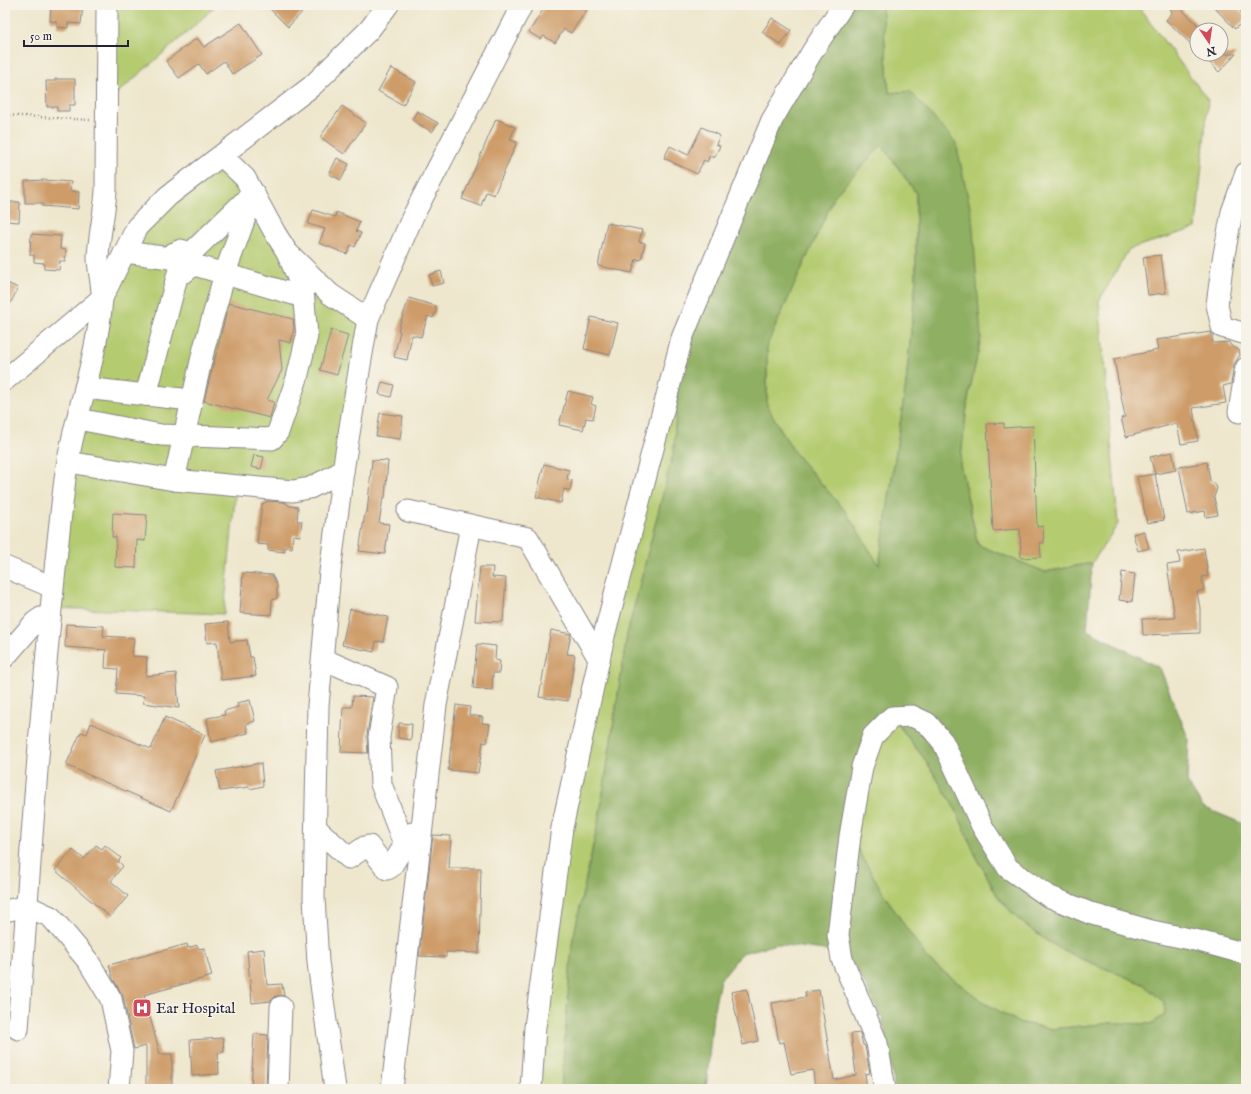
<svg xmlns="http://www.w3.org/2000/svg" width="1251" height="1094" font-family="'IM FELL English',serif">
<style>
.green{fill:#b4cb70;stroke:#6b7656}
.forest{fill:#8faf62;stroke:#58684e;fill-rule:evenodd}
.building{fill:#ce9c69}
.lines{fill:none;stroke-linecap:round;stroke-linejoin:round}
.minor-casing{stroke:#888484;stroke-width:23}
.path{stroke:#888484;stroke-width:2.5;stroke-dasharray:1 3;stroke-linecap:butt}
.minor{stroke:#fff;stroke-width:21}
.labels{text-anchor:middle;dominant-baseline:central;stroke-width:3;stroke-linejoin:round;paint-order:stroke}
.poi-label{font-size:15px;fill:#22223b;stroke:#f7f3e8;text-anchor:start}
</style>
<rect width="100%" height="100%" fill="#f7f3e8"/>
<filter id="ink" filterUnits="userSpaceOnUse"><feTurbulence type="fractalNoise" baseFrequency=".025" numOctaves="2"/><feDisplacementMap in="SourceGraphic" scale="8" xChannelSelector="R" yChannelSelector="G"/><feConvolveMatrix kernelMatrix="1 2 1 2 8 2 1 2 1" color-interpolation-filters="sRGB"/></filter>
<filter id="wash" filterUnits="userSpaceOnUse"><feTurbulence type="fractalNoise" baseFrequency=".012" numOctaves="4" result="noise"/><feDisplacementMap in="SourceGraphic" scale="16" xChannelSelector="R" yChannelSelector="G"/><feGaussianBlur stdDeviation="0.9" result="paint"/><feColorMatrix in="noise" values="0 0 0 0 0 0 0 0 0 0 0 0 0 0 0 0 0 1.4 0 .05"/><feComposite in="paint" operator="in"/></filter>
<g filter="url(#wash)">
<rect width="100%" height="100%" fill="#eee7cd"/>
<g class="green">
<path d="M107,5H216L191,29L107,102Z"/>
<path d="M882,5H1137L1208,100L1196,228L1129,249L1099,301L1118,524L1092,563L1045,572L978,545L960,464L968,399L981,337L889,93Z"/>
<path d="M882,145L916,193V278L906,384L879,566L846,512L794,452L767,406V345L835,195Z"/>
<path d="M217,152L275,233L368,319L343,471L310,488L236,487L224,614L51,608L92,354L135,225Z"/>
<path d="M679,350L674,450L627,635L600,813L572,944L561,1089H531L557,857Z"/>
<path d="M892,717L926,761L956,810L975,854L998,897L1019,920L1047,941L1143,984L1164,1002L1165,1015L1151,1024L1110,1023L1052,1029L1018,1022L983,1002L928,960L883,893L850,836L862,767Z"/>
</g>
<path class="forest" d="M843,5H882L889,93L910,91L956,143L972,216L981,337L968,399L960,464L978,545L1045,572L1092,563L1087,630L1160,668L1189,740L1187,782L1203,807L1246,825V1089H895L883,1020L856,967L824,950L777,944L742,953L720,980L713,1014L706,1089H561L572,944L600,813L627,635L674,450L679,350L772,120ZM882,145L916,193V278L906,384L879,565L846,512L794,452L767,406V345L835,195ZM893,718L926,761L956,810L975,854L998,897L1019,920L1047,941L1077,957L1143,984L1164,1002L1165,1015L1151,1024L1110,1023L1052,1029L1018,1022L983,1002L928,960L883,893L850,836L873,736Z"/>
<g id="blocks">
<g class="building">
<path d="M51,5H83L81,24L68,23V28L57,27V22L50,21Z"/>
<path d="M266,5H309L288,27Z"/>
<path d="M546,5H590L571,33L564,29L555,43L544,36L540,39L529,32Z"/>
<path d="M1169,5H1177L1197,24V50L1166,20L1172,13Z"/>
<path d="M1212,5H1235L1246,18L1235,29Z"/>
<path d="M772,18L791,30L781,45L762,32Z"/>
<path d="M241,23L262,55L232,74L224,61L206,74L199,64L179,78L166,61L197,38L204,47Z"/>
<path d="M1201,54H1236L1219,72Z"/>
<path d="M391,68L416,82L403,105L378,91Z"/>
<path d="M55,79H75V105H69V111H57V107H47L46,81H55Z"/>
<path d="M342,106L366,123L344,154L320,137Z"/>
<path d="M417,111L438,123L432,132L412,120Z"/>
<path d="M496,119L515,127L510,140L517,142L494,195L486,192L481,206L462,199Z"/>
<path d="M702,127L720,136L716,144L720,146L714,158L710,155L707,162L704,160L697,174L664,158L670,146L688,155Z"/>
<path d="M337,158L349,164L341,180L329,174Z"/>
<path d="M44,180L71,182L70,191L79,192L78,209L42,206V203H25V181Z"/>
<path d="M5,202H20L19,222L5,221Z"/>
<path d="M313,210L335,217L336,212L360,222L356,231L361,233L355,247L351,245L347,254L319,243L325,229L308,224Z"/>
<path d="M607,223L642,230L639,242L645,243L641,260L636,259L632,273L598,266Z"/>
<path d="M31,234L61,236L60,249L66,250L65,261H60L59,270L44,269V263L34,262V255H30Z"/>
<path d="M1161,255L1166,293L1148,295L1143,257Z"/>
<path d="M441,271L444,283L432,286L429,275Z"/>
<path d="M5,282L18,288L5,314Z"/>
<path d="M409,298L436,306V311L433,318L428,316L421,337L412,335L407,360L394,357L400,331L398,330Z"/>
<path d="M229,303L293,319L294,328L291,343L279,340L282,370L267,400L274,402L270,418L204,401Z"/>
<path d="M591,317L618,323L610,355L584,349Z"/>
<path d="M331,330L348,335L337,375L320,370Z"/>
<path d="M1211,332L1213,343L1229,342L1231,346L1239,350L1240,355L1234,364L1231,384L1223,386L1226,403L1193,408L1198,441L1181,444L1177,423L1126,437L1121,418L1125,417L1114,359L1158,350L1156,340Z"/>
<path d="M382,382L394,385L391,397L379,394Z"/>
<path d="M568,391L593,397L591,404L596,406L593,419L586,418L583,430L559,425Z"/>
<path d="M380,413L403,416L400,439L376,436Z"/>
<path d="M1004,423V428L1033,426L1037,527L1043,526L1044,543H1040L1041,557L1021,558L1020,529L993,531L987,424Z"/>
<path d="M1172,452L1176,470L1155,474L1150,457Z"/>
<path d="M254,455L264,457L261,469L251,467Z"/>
<path d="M372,460L388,461L385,498H383L379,523L389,524L385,554L359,551L365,513H367Z"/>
<path d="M1207,462L1210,481L1215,484L1217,488L1214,497L1218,515L1206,517L1205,511L1188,514L1179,467Z"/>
<path d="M544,464L569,470L567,479L572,480L570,491L564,489L561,503L536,497Z"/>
<path d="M1155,474L1164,520L1147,523L1137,477Z"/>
<path d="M268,501L284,502L290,506L298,507L297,521H302L300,536L293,535L292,548L285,547V552L268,550V545L257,544L262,504Z"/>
<path d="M113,513L147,515L145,541L137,540L136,568L115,567L116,537H112Z"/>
<path d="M1144,531L1149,548L1138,551L1133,534Z"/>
<path d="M1204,548L1208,576L1202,577L1204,590L1197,592L1200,608V633L1143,635L1142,619L1175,618L1167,565L1180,563L1178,552Z"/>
<path d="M480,567H493L492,577L506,578L503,622L475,621Z"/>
<path d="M1122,572L1135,574L1132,602L1119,600Z"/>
<path d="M243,573L272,575L277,585V598L272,600L271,615L240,613Z"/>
<path d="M350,609L388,617L383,642L376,641L374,652L342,645Z"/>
<path d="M228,622L230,642L247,640L250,657H253L256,676L221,680L217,642L207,643L205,624Z"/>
<path d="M66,624L104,626L103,636L134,638L132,656L147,657L146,676L176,673L179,708L143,703L144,696L116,694L118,669L105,668L106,650L65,647Z"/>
<path d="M551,630L571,634L567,654L575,655L568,701L539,697Z"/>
<path d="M477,644L496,646L495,660L500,661L499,673H493L492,690L473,688Z"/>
<path d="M353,696L373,697L367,735L368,753L341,752L343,707H352Z"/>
<path d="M250,700L255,721L246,724L248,733L211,742L207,718L225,715L224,711L238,707L237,703Z"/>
<path d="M456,705L470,707L469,715L483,717L482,723L490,724L487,743L483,742L478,773L448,770Z"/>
<path d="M165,717L205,735L171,811L66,765L81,732L87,734L91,723L151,749Z"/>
<path d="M399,723L412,724L411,740L398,738Z"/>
<path d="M261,763L263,786L250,789L249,787L220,791L216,771Z"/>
<path d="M433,835L451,836L449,868H481L479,953L446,952V957L419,956Z"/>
<path d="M96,845L102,849L105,845L121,858L118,861L123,866L111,881L128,896L110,917L55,870L73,850L84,859Z"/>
<path d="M187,944L188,948L197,945L199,949L204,948L212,976L144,995L160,1054H172V1089H146V1046L134,1049L123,996L113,979L109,965Z"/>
<path d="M264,949L267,985L282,984L284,996H276L271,1001L252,1003L247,951Z"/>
<path d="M747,989L758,1041L743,1045L731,992Z"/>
<path d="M819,990L834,1080L856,1075L851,1034L860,1033L863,1045L865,1046L870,1073L865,1074L867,1089H815L813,1070L791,1074L784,1042L779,1043L772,1003L806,997L805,992Z"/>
<path d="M254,1034L268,1035L266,1089H251Z"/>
<path d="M223,1038L224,1052L218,1053L219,1074L192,1076L190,1040Z"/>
</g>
</g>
</g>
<g filter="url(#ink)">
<use href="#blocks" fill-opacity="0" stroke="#888484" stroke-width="1"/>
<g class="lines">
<g class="minor-casing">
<g id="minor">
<path d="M222,156L245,178L275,233L287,252L330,294L368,319"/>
<path d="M1246,173L1232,212L1223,260L1217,305L1222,327L1246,334"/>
<path d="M125,252L170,258L172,254L181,250L188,252L191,260V267L185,272L178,273L146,395L191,400"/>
<path d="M189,255L250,196"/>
<path d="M191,264L303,297"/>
<path d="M5,380L102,298L137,227L168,196L312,86L369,30L388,5"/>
<path d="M85,388L146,395"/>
<path d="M1239,412L1246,368"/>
<path d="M78,419L161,435L272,439L278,432L297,378L307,336L303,290L287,252"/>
<path d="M69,462L174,480L204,348L226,270L254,193"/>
<path d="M174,480L293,491L310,488L343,471"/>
<path d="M408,511L528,538L599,659"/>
<path d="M5,567L52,587"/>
<path d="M5,657L35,622L41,618L50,617"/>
<path d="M323,659L387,687L379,737L381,784L404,844"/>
<path d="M316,828L349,858L365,847L369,846L387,869L391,867L412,833"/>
<path d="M5,911L27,906L51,917L88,961L111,999L122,1051L119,1089"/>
<path d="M18,1029C31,848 43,667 64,487C71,424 97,363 102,299C103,285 98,271 98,257C99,234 105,212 106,190L107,5"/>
<path d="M278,1089L281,1007"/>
<path d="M335,1089L318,962L314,898L318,706L330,572L343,471L360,365L368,319L413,216L522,5"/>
<path d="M392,1089L436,705L471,526"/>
<path d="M531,1089L535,1027L562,828L605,632L682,338L772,120L812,52L843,5"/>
<path d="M885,1089L877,1043L842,959L838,935L850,836L862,767L873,736L892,717L912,716L927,723L943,742L982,826L1008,868L1048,896L1092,914L1152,931L1199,941L1246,954"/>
</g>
</g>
<path class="path" d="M5,115L90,120"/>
<use href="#minor" class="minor"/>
</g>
</g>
<defs>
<g id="hospital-square" transform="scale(1)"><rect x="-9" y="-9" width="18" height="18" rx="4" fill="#d1495b" stroke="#f7f3e8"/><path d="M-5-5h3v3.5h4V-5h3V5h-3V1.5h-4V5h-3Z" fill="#fff"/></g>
</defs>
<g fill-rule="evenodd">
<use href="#hospital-square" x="142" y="1008"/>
</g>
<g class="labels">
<g class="poi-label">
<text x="156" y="1008">Ear Hospital</text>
</g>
</g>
<rect width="1251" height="1094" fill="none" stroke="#f7f3e8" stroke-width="20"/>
<g transform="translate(1209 42) rotate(167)"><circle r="19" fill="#f7f3e8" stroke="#a29fa3"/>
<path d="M0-3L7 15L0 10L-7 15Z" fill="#d1495b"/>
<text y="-6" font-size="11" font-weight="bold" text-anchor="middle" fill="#22223b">N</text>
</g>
<path d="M24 40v6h104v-6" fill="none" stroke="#22223b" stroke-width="2"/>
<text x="30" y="40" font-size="12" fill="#22223b" stroke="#f7f3e8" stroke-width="3" paint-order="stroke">50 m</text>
</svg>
